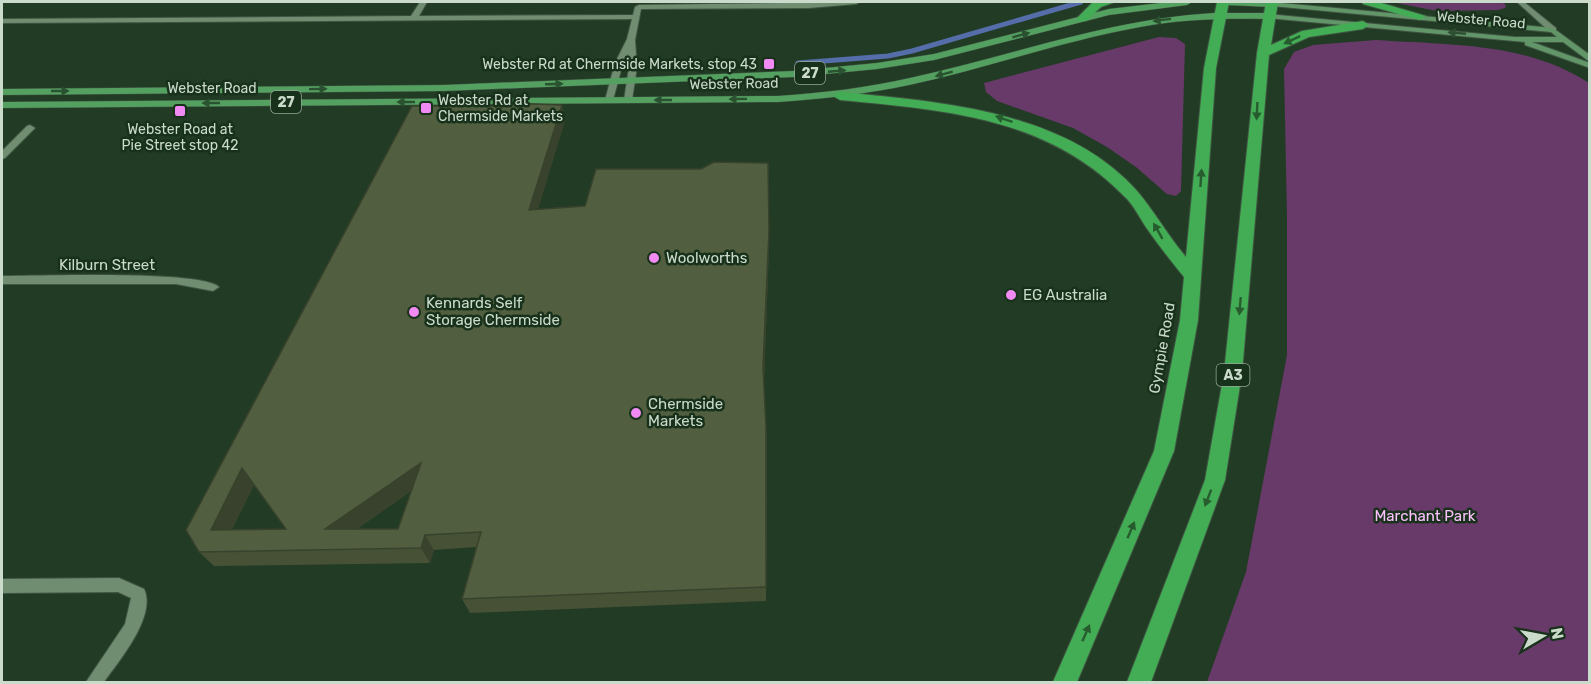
<svg xmlns="http://www.w3.org/2000/svg" width="1591" height="684" font-family="Rubik,sans-serif">
<style>
.green{fill:#683a69}
.lines{fill:none;stroke-linecap:round;stroke-linejoin:round}
.stream{stroke:#556da8;stroke-width:5}
.street-casing{stroke:#3f5642;stroke-width:2}
.secondary-casing{stroke:#3f5642;stroke-width:2}
.primary-casing{stroke:#3f5642;stroke-width:1}
.highway-casing{stroke:#3f5642;stroke-width:2}
.street{fill:#708c71;fill-rule:evenodd}
.secondary{fill:#629668;fill-rule:evenodd}
.primary{fill:#54a060;fill-rule:evenodd}
.highway{fill:#42ad54;fill-rule:evenodd}
.wall{fill:#465136;fill-rule:evenodd}
.shaded-wall{fill:#39422c}
.building{fill:#515e3f;stroke:#39422c;stroke-width:1.5;fill-rule:evenodd}
.oneway{fill:#2a5230}
.oneway2{fill:#2e4f32}
.oneway3{fill:#275c2f}
.poi-dot{fill:#f28af3;stroke:#18311b;stroke-width:2}
.labels{text-anchor:middle;dominant-baseline:central;stroke-width:5;stroke-linejoin:round;paint-order:stroke}
.far-street-label{font-size:14px;fill:#cadacb;stroke:#18311b}
.far-poi-label{font-size:14px;fill:#cadacb;stroke:#18311b;text-anchor:end}
.shield{fill:#18311b;stroke:#95a796;stroke-width:1.5}
.shield-label{font-size:14px;font-weight:bold;fill:#cadacb}
.poi-label{font-size:15px;fill:#cadacb;stroke:#18311b;text-anchor:start}
.street-label{font-size:15px;fill:#cadacb;stroke:#18311b}
.park-label{font-size:15px;fill:#fdc1fd;stroke:#18311b}
</style>
<rect width="100%" height="100%" fill="#223b24"/>
<g class="green">
<path d="M1392,2H1502L1506,5L1505,8L1498,10L1437,11Z"/>
<path d="M1159,37L1176,38L1185,44L1181,191L1176,196L1167,194L1136,167L1107,147L1073,128L997,101L986,92L984,83Z"/>
<path d="M1376,40C1448,45 1527,42 1589,83V682H1207L1246,572L1287,355V217L1284,69L1294,52L1313,45Z"/>
</g>
<g class="lines">
<path class="stream" d="M798,63L888,56L912,51L1081,2"/>
<g class="street-casing">
<g id="street">
<path d="M420,2H427L419,16L633,15L635,7L639,5L860,2L856,4L809,8L641,9L635,40L637,67L632,100L628,103L624,100L629,67L628,54L623,63L613,100L609,103L605,100L615,63L627,39L632,19L2,23V19L411,16Z"/>
<path d="M1517,2H1524L1556,28V32H1550Z"/>
<path d="M30,125L35,128L5,158L2,159V151L27,126Z"/>
<path d="M2,276C35,276 202,270 219,287L213,291L176,284H2Z"/>
<path d="M119,578L144,589C157,616 119,661 104,682H86L125,624L131,598L118,592L2,593V579Z"/>
</g>
</g>
<g class="secondary-casing">
<path id="secondary" d="M1269,2L1553,28L1590,55V62L1563,42H1532L1590,63V68L1525,45V42L1268,18L1264,16L1268,14L1515,37H1557L1551,32L1272,6L1268,4Z"/>
</g>
<g class="primary-casing">
<g id="primary">
<path d="M1169,2H1192L1187,5L1109,15L934,60L877,69L794,77L444,91L2,95V89L444,85L794,71L877,63L934,54L1109,9Z"/>
<path d="M1221,2H1273L1277,4L1272,7L1226,5Z"/>
<path d="M1214,13H1268L1273,16L1268,19C1225,18 1182,19 1140,27C1062,41 987,68 909,85C866,94 822,99 778,102L2,108V102L778,96C823,93 866,88 910,78C1011,56 1109,19 1214,13Z"/>
</g>
</g>
<g class="highway-casing">
<g id="highway">
<path d="M1093,2H1115L1101,7L1086,21H1078V17Z"/>
<path d="M1217,2H1229L1216,68L1198,320L1174,451L1077,682H1053L1154,451L1180,320L1184,277C1172,262 1159,246 1148,230C1140,219 1134,205 1124,196C1047,117 944,110 840,100L833,96L840,92C940,102 1065,110 1137,191C1155,212 1168,236 1186,257L1204,68Z"/>
<path d="M1266,2H1278L1271,45L1302,31L1363,21L1369,25L1363,29L1309,37L1269,55L1242,373L1225,480L1151,682H1127L1205,480L1224,373L1257,53Z"/>
<path d="M1362,2H1378L1426,16L1420,20L1363,4Z"/>
</g>
</g>
<use href="#street" class="street"/>
<use href="#secondary" class="secondary"/>
<use href="#primary" class="primary"/>
<use href="#highway" class="highway"/>
</g>
<path class="wall" d="M412,106L565,120L538,209L769,247L764,381L767,443L766,601L470,613L462,599L476,547L434,550L430,563L214,566L199,552ZM254,485L286,529H232ZM411,491L398,529H357Z"/>
<g class="shaded-wall">
<path d="M562,105L565,120L533,226L529,210Z"/>
<path d="M768,163L769,247L764,383L763,367Z"/>
<path d="M766,427L767,443L766,601Z"/>
<path d="M421,463L429,478L336,544L325,529Z"/>
<path d="M242,468L255,483L224,544L211,530Z"/>
<path d="M425,535L434,550L430,563L421,548Z"/>
</g>
<path class="building" d="M506,103L562,105L529,210L585,206L596,169H701L714,162L768,163L769,231L763,367L766,427V587L462,599L481,532L425,535L421,548L199,552L186,530L412,106H504ZM421,463L398,529H325ZM242,468L286,529L211,530Z"/>
<defs><path id="oneway-solid" d="M-6-.8H1V-3.2L6.5 0L1 3.2V.8H-6Z" transform="scale(1.5)"/></defs>
<g class="oneway">
<use href="#oneway-solid" transform="translate(1162 20) rotate(173)"/>
<use href="#oneway-solid" transform="translate(1021 35) rotate(-15)"/>
<use href="#oneway-solid" transform="translate(837 71) rotate(-5)"/>
<use href="#oneway-solid" transform="translate(944 74) rotate(165)"/>
<use href="#oneway-solid" transform="translate(554 84) rotate(-2)"/>
<use href="#oneway-solid" transform="translate(318 89) rotate(-1)"/>
<use href="#oneway-solid" transform="translate(60 91)"/>
<use href="#oneway-solid" transform="translate(738 99) rotate(179)"/>
<use href="#oneway-solid" transform="translate(663 100) rotate(180)"/>
<use href="#oneway-solid" transform="translate(406 102) rotate(180)"/>
<use href="#oneway-solid" transform="translate(211 103) rotate(180)"/>
</g>
<use class="oneway2" href="#oneway-solid" transform="translate(1457 33) rotate(-175)"/>
<g class="oneway3">
<use href="#oneway-solid" transform="translate(1292 40) rotate(155)"/>
<use href="#oneway-solid" transform="translate(1257 111) rotate(93)"/>
<use href="#oneway-solid" transform="translate(1004 119) rotate(-161)"/>
<use href="#oneway-solid" transform="translate(1201 178) rotate(-86)"/>
<use href="#oneway-solid" transform="translate(1158 231) rotate(-120)"/>
<use href="#oneway-solid" transform="translate(1240 306) rotate(95)"/>
<use href="#oneway-solid" transform="translate(1208 498) rotate(111)"/>
<use href="#oneway-solid" transform="translate(1131 530) rotate(-67)"/>
<use href="#oneway-solid" transform="translate(1086 633) rotate(-66)"/>
</g>
<g class="poi-dot">
<rect x="763" y="58" width="12" height="12" rx="3"/>
<rect x="420" y="102" width="12" height="12" rx="3"/>
<rect x="174" y="105" width="12" height="12" rx="3"/>
<circle cx="654" cy="258" r="6"/>
<circle cx="1011" cy="295" r="6"/>
<circle cx="414" cy="312" r="6"/>
<circle cx="636" cy="413" r="6"/>
</g>
<g class="labels">
<g class="far-street-label">
<text transform="translate(1481 20) rotate(5)">Webster Road</text>
<text transform="translate(734 84) rotate(-1)">Webster Road</text>
<text x="212" y="88">Webster Road</text>
</g>
<g class="far-poi-label">
<text x="757" y="64">Webster Rd at Chermside Markets, stop 43</text>
<text x="438" y="100" text-anchor="start">Webster Rd at<tspan x="438" dy="16">Chermside Markets</tspan></text>
<text x="180" y="129" text-anchor="middle">Webster Road at<tspan x="180" dy="16">Pie Street stop 42</tspan></text>
</g>
<g class="shield">
<rect x="795" y="62" width="30" height="22" rx="4.5"/>
<rect x="271" y="91" width="30" height="22" rx="4.5"/>
<rect x="1216.5" y="364" width="33" height="22" rx="4.5"/>
</g>
<g class="shield-label">
<text x="810" y="73">27</text>
<text x="286" y="102">27</text>
<text x="1233" y="375">A3</text>
</g>
<g class="poi-label">
<text x="666" y="258">Woolworths</text>
<text x="1023" y="295">EG Australia</text>
<text x="426" y="303">Kennards Self<tspan x="426" dy="17">Storage Chermside</tspan></text>
<text x="648" y="404">Chermside<tspan x="648" dy="17">Markets</tspan></text>
</g>
<g class="street-label">
<text x="107" y="265">Kilburn Street</text>
<text transform="translate(1162 348) rotate(-80)">Gympie Road</text>
</g>
<g class="park-label">
<text x="1425" y="516">Marchant Park</text>
</g>
</g>
<rect width="1591" height="684" fill="none" stroke="#cadacb" stroke-width="6"/>
<g transform="translate(1543 636) rotate(80)" stroke="#18311b" stroke-width="4.5" paint-order="stroke">
<path d="M0-4.5L10 22L0 15L-10 22Z" fill="#cadacb"/>
<text y="-9" font-size="16" font-weight="bold" text-anchor="middle" fill="#cadacb">N</text>
</g>
</svg>
